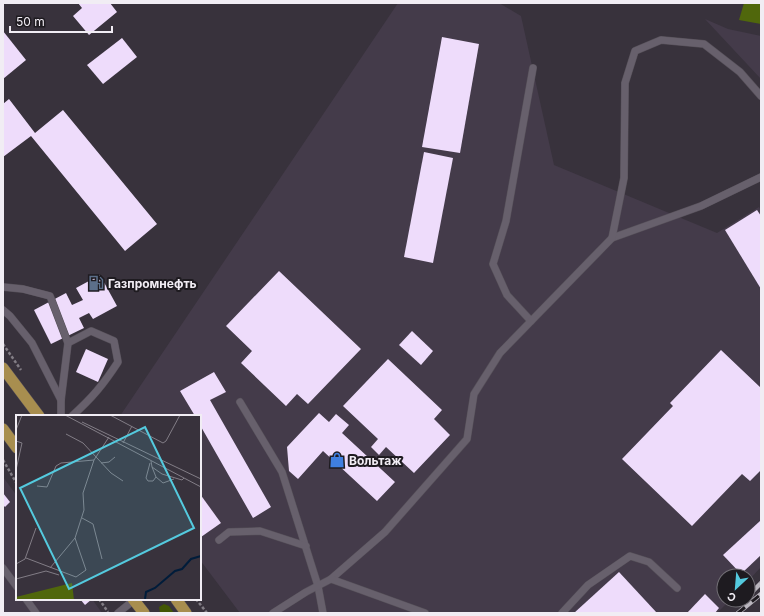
<svg xmlns="http://www.w3.org/2000/svg" width="764" height="616" font-family="Inter,sans-serif">
<style>
.built{fill:#443b4a}
.green{fill:#425604}
.forest{fill:#50670c}
.building{fill:#eedcfb}
.lines{fill:none;stroke-linecap:round;stroke-linejoin:round}
.service-casing{stroke:#565059;stroke-width:8}
.primary-casing{stroke:#565059;stroke-width:12}
.path{stroke:#827d85;stroke-width:2.5;stroke-dasharray:3 2;stroke-linecap:butt}
.service{stroke:#67606c;stroke-width:7}
.primary{stroke:#a88e4f;stroke-width:11}
.rail-casing{stroke:#bab6be;stroke-width:4.5}
.rail{stroke:#1e1b20;stroke-width:3;stroke-dasharray:9;stroke-linecap:butt}
.labels{text-anchor:middle;dominant-baseline:central;stroke-width:4;stroke-linejoin:round;paint-order:stroke}
.poi-label{font-size:12px;font-weight:bold;fill:#f1edf4;stroke:#1e1b20;text-anchor:start}
.inset-river{fill:none;stroke:#001c3a;stroke-width:2}
.inset-road{fill:none;stroke:#827d86;stroke-width:1}
.view{fill:#54cade;fill-opacity:0.15;stroke:#54cade;stroke-width:2}
.inset-edge{fill:none;stroke:#f1edf4;stroke-width:2}
</style>
<rect width="100%" height="100%" fill="#38323c"/>
<g class="built">
<path d="M398,3H499L521,16L554,165L717,233L759,207L761,211V567L748,581V576H724V600H730L717,613H240L200,560V416H120Z"/>
<path d="M705,19L728,29L761,36V79Z"/>
<path d="M3,477L17,496V599H92L102,613H3Z"/>
</g>
<path class="green" d="M164,604L169,606L174,613H160L159,607Z"/>
<path class="forest" d="M744,3H761V24L739,20Z"/>
<g class="building">
<path d="M78,3H110L117,12L89,35L73,16L82,8Z"/>
<path d="M3,31L26,60L3,79Z"/>
<path d="M442,37L479,44L460,153L422,147Z"/>
<path d="M122,38L137,57L103,84L87,65Z"/>
<path d="M9,99L35,133L63,110L157,224L125,251L31,136L3,157V104Z"/>
<path d="M424,152L453,158L433,263L404,257Z"/>
<path d="M757,210L761,216V289L725,230Z"/>
<path d="M279,271L361,349L308,404L297,394L286,406L241,363L252,351L226,326Z"/>
<path d="M100,275L117,306L93,319L89,313L79,318L84,328L51,344L34,310L66,293L72,305L83,300L76,288Z"/>
<path d="M412,331L433,351L421,365L399,345Z"/>
<path d="M86,349L108,359L98,382L76,372Z"/>
<path d="M721,350L761,388V470L750,481L742,474L692,526L622,459L673,406L670,403Z"/>
<path d="M388,359L442,410L434,419L450,435L414,473L386,447L379,455L371,447L378,439L343,406Z"/>
<path d="M214,372L226,392L210,400L271,507L253,518L200,425V416H195L180,391Z"/>
<path d="M319,413L329,422L336,414L349,425L342,433L395,482L377,501L323,451L298,479L289,471L287,447Z"/>
<path d="M3,493L10,502L5,507L3,505Z"/>
<path d="M200,494L221,523L201,537H200Z"/>
<path d="M760,521L761,523V555L741,574L723,555Z"/>
<path d="M619,572L657,613H574Z"/>
<path d="M705,594L719,608L715,613H687Z"/>
<path d="M80,599H92L85,605Z"/>
</g>
<g class="lines">
<g class="service-casing">
<g id="service">
<path d="M612,238L701,206L761,177"/>
<path d="M3,287L23,289L50,296L68,343L61,400"/>
<path d="M3,310L10,316L32,343L61,400V416"/>
<path d="M531,321L507,295L493,264L506,221L533,68"/>
<path d="M68,343L91,331L114,341L118,362C103,385 92,398 72,416"/>
<path d="M240,402L282,472L318,586L323,613"/>
<path d="M219,540L229,532L260,531L306,546"/>
<path d="M3,568L17,587"/>
<path d="M331,579L385,532L467,439L474,394L500,353L612,238L624,178L625,83L635,51L661,40L704,44L740,72L761,96"/>
<path d="M26,599L36,613"/>
<path d="M118,613L134,600"/>
<path d="M273,613L306,592L331,579L425,613"/>
<path d="M562,613L588,585L630,556L649,562L677,588"/>
</g>
</g>
<g class="primary-casing">
<g id="primary">
<path d="M3,368L39,416"/>
<path d="M3,429L17,448"/>
<path d="M133,599L144,613"/>
<path d="M176,599L186,613"/>
</g>
</g>
<g class="path">
<path d="M3,344L21,370"/>
<path d="M3,460L17,484"/>
<path d="M99,599L108,612"/>
<path d="M196,599L207,613"/>
</g>
<use href="#service" class="service"/>
<use href="#primary" class="primary"/>
<g class="rail-casing">
<g id="rail">
<path d="M748,596L761,583"/>
<path d="M738,613L761,594"/>
</g>
</g>
<use href="#rail" class="rail"/>
</g>
<defs>
<g id="fuel-bare" transform="scale(1.2)"><path d="M-5.5-6h7V0h2V4h1.3V-2.5L3-4.5l.8-.8L6-3V5H2.5V1h-1V6h-7ZM-4.2-4.7v3.2H.2V-4.7Z" fill="#5c6f8a" stroke="#1e1b20" stroke-width="2.5" paint-order="stroke"/></g>
<g id="shop-bare" transform="scale(1.2)"><path d="M-5-2.5h2.3a2.7 3.5 0 0 1 5.4 0H5L5.5 6h-11ZM-1.5-2.5h3a1.5 2.3 0 0 0-3 0Z" fill="#3f7fe0" stroke="#1e1b20" stroke-width="2.5" paint-order="stroke"/></g>
</defs>
<g fill-rule="evenodd">
<use href="#fuel-bare" x="96" y="283"/>
<use href="#shop-bare" x="337" y="460"/>
</g>
<g class="labels">
<g class="poi-label">
<text x="108" y="283">Газпромнефть</text>
<text x="349" y="460">Вольтаж</text>
</g>
</g>
<g transform="translate(16 415)">
<rect width="185" height="185" fill="#38323c"/>
<path d="M56,168L58,185H0V182Z" fill="#50670c"/>
<path class="inset-river" d="M129,184L130,177L139,173L159,156L166,154L175,144L185,141"/>
<path class="inset-road" d="M49,0L185,72M94,0L147,28L150,26L164,0M66,7L185,64M0,15L6,0M50,19L67,28L95,58L107,66M0,26L6,28L0,55M107,28L116,11M135,46L136,52L146,59L166,65L168,63M85,48L93,47L99,42M134,48L130,63L132,66H137L140,62M136,52L140,62L147,68L158,64M21,71L31,72L40,51L45,48L78,45L93,22M66,103L77,109L86,144M10,143L60,162L70,155L59,123L68,95L67,78L78,45M0,149L9,144L20,113M34,153L59,123M0,164L30,156L43,160"/>
<path class="view" d="M129,12L178,113L53,174L4,73Z"/>
<rect width="185" height="185" class="inset-edge"/>
</g>
<rect width="764" height="616" fill="none" stroke="#f1edf4" stroke-width="8"/>
<g transform="translate(736 588) rotate(206)"><circle r="19" fill="#1e1b20" stroke="#726f75"/>
<path d="M0-3L7 15L0 10L-7 15Z" fill="#54cade"/>
<text y="-6" font-size="11" font-weight="bold" text-anchor="middle" fill="#f1edf4">С</text>
</g>
<path d="M10 26v6h102v-6" fill="none" stroke="#f1edf4" stroke-width="2"/>
<text x="16" y="26" font-size="12" fill="#f1edf4" stroke="#1e1b20" stroke-width="3" paint-order="stroke">50 m</text>
</svg>
